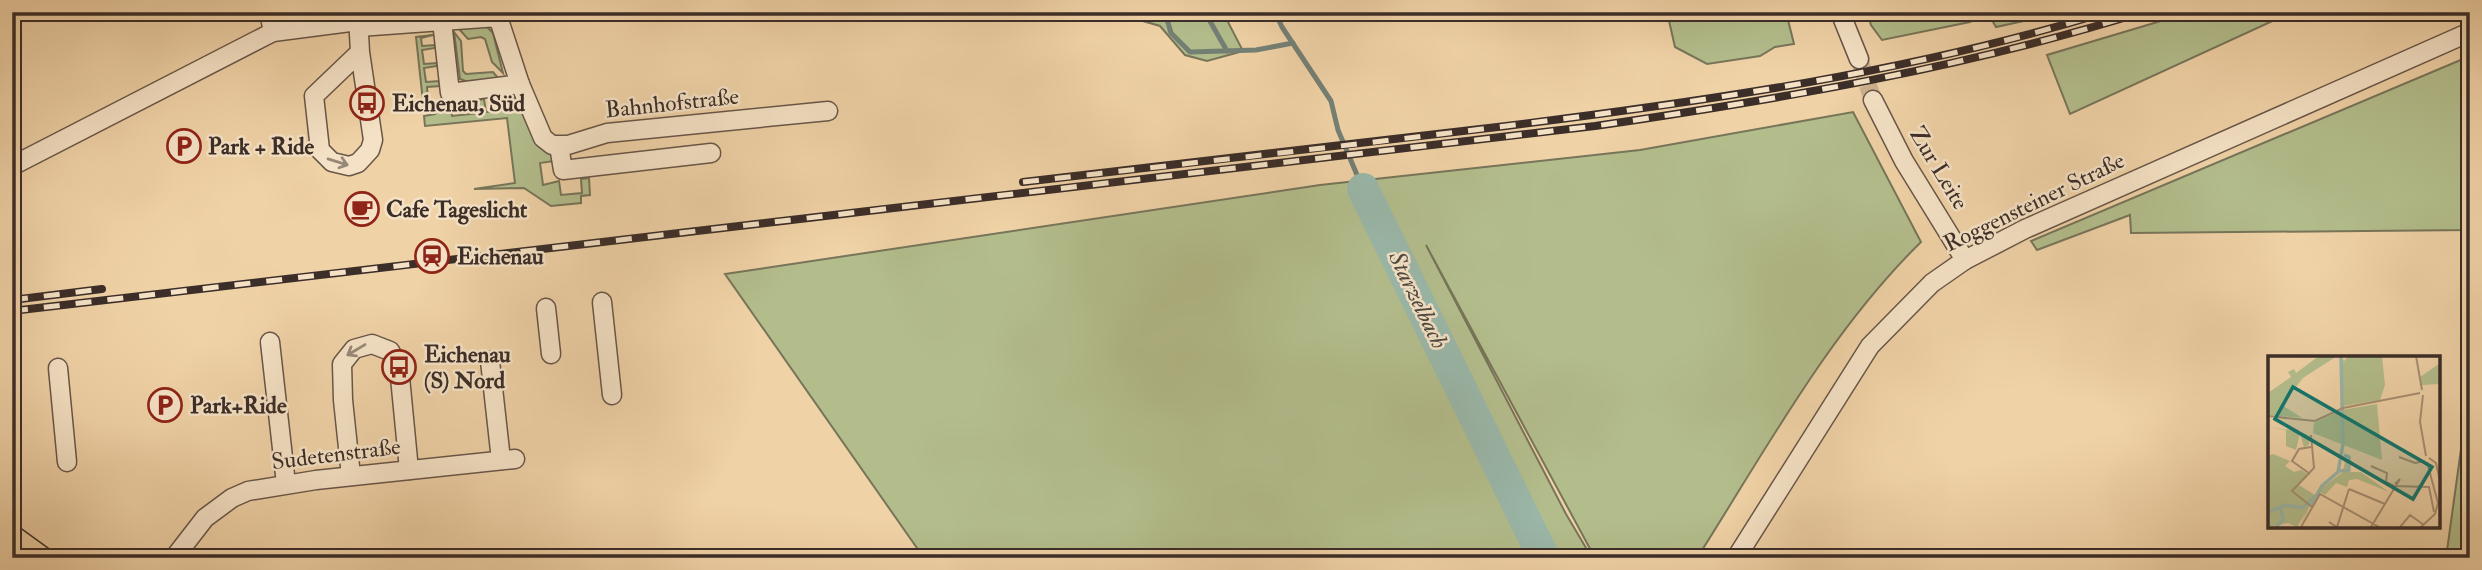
<svg xmlns="http://www.w3.org/2000/svg" width="2482" height="570" font-family="'IM FELL Double Pica',serif">
<style>
.green{fill:#b3bd8c;stroke:#77755a;stroke-width:2}
.lines{fill:none;stroke-linecap:round;stroke-linejoin:round}
.stream{stroke:#748075;stroke-width:5}
.river{stroke:#9ab7a9;stroke-width:32}
.minor-tunnel{stroke:#ccb18e;stroke-width:18;stroke-dasharray:18 9;stroke-linecap:butt}
.minor-casing{stroke:#685648;stroke-width:21}
.major-casing{stroke:#3b2d28;stroke-width:26}
.minor{stroke:#f5e2c6;stroke-width:18}
.major{stroke:#f0d2a7;stroke-width:23}
.rail-casing{stroke:#3b2d28;stroke-width:8}
.rail{stroke:#f5e2c6;stroke-width:5;stroke-dasharray:16;stroke-linecap:butt}
.oneway{stroke:#988877}
.labels{text-anchor:middle;dominant-baseline:central;stroke-width:5;stroke-linejoin:round;paint-order:stroke}
.poi-label{font-size:23px;font-weight:bold;fill:#3b2d28;stroke:#f5e2c6;text-anchor:start}
.street-label{font-size:23px;fill:#3b2d28;stroke:#f5e2c6}
.water-label{font-size:24px;font-style:italic;fill:#4e4942;stroke:#f5e2c6}
.inset-river{fill:none;stroke:#9ab7a9;stroke-width:3.5}
.inset-road{fill:none;stroke:#a89074;stroke-width:2}
.view{fill:#0f766e;fill-opacity:0.15;stroke:#0f766e;stroke-width:3.5}
.inset-edge{fill:none;stroke:#3b2d28;stroke-width:3.5}
</style>
<rect width="100%" height="100%" fill="#f0d2a7"/>
<filter id="stains"><feTurbulence type="fractalNoise" baseFrequency=".00286" numOctaves="4"/><feColorMatrix values="0 0 0 0 .2 0 0 0 0 .09 0 0 0 0 .02 0 0 0 .5 -.17"/></filter>
<radialGradient id="worn" r=".72"><stop offset=".6" stop-color="#630" stop-opacity="0"/><stop offset="1" stop-color="#630" stop-opacity=".3"/></radialGradient>
<g class="green">
<path d="M1130,12H1219L1227,20L1243,51L1207,61L1185,55L1160,26L1136,19Z"/>
<path d="M1667,12H1786L1794,44L1775,47L1760,56L1707,64L1675,47Z"/>
<path d="M1867,12H2065L1996,27L1988,13L1970,22L1882,40L1871,25Z"/>
<path d="M2191,12H2292L2070,114L2047,55Z"/>
<path d="M483,26L487,27L493,33L503,73L492,62L485,39L481,37L468,39L459,29Z"/>
<path d="M454,32L461,41L463,71L466,74L493,72L499,79L471,83L460,79Z"/>
<path d="M433,35L421,38L422,46L435,45V48L422,50L424,64L437,63V66L424,68L426,82L439,81L440,86L427,87L428,101H441L434,110L424,111L416,37Z"/>
<path d="M2470,56V230L2131,233L2130,215L2037,250L2031,241Z"/>
<path d="M511,97L518,99L552,152L554,161L540,163L543,185L559,181L561,195L582,193L581,179L589,178L590,195L581,196V203L551,206L524,188L474,189L515,183L507,118L425,126L424,116L435,114L446,101L450,102L452,116L479,113L478,100L484,99L486,112L512,110Z"/>
<path d="M1853,112L1921,242C1829,332 1766,450 1697,558H1595L1426,245L1566,514L1592,558H924L725,274L1320,185L1640,150Z"/>
<path d="M2470,384V558H2446Z"/>
</g>
<g class="lines">
<g class="stream">
<path d="M1165,12L1171,33L1190,52L1256,50L1293,43"/>
<path d="M1201,12L1207,16L1227,51"/>
<path d="M1275,12L1282,27L1331,101L1338,130L1363,189"/>
</g>
<path class="river" d="M1363,189L1544,558"/>
<path class="minor-tunnel" d="M1859,59L1873,100"/>
<g class="minor-casing">
<g id="minor">
<path d="M269,12L273,32"/>
<path d="M1840,12L1859,59"/>
<path d="M358,16L360,52L373,140L370,150L358,163L349,166L332,162L320,150L314,96L360,52"/>
<path d="M442,21L450,93L520,84"/>
<path d="M359,27L498,17L520,84L543,138L552,145H568L607,133L828,111"/>
<path d="M1873,100L1904,161L1965,260"/>
<path d="M559,146L563,170L711,153"/>
<path d="M12,166L273,32L358,21"/>
<path d="M602,302L612,395"/>
<path d="M546,308L551,354"/>
<path d="M270,342L286,484"/>
<path d="M490,361L501,460"/>
<path d="M58,368L67,462"/>
<path d="M351,476L343,400L342,364L354,349L372,344L390,351L399,367L409,470"/>
<path d="M174,558L205,518L232,498L248,491L316,480L515,459"/>
<path d="M1736,558L1870,346L1932,283L1965,260L2025,229L2470,32"/>
</g>
</g>
<g class="major-casing">
<path id="major" d="M12,537L41,558"/>
</g>
<use href="#minor" class="minor"/>
<use href="#major" class="major"/>
<g class="rail-casing">
<g id="rail">
<path d="M1023,182C1184,164 1345,146 1506,126C1708,101 1912,72 2107,12"/>
<path d="M12,300L102,289"/>
<path d="M12,311L1595,126C1781,99 1964,68 2143,12"/>
</g>
</g>
<use href="#rail" class="rail"/>
</g>
<defs><path id="oneway-shaft" d="M-6 0H5M1.5-3L5.5 0L1.5 3" fill="none" stroke-width="1.6" stroke-linecap="round" stroke-linejoin="round" transform="scale(1.75)"/></defs>
<g class="oneway">
<use href="#oneway-shaft" transform="translate(338 162) rotate(17)"/>
<use href="#oneway-shaft" transform="translate(356 350) rotate(149)"/>
</g>
<defs>
<g id="bus-ring" transform="scale(1.75)"><circle r="9.5" fill="#f5e2c6" stroke="#8f2418" stroke-width="1.5"/><path d="M-5-6H5V4H4V6H2V4H-2V6H-4V4H-5ZM-3.5-4V0h7V-4ZM-3.5 1.2v1.5H-2V1.2ZM2 1.2v1.5H3.5V1.2Z" fill="#8f2418"/></g>
<g id="parking-ring" transform="scale(1.75)"><circle r="9.5" fill="#f5e2c6" stroke="#8f2418" stroke-width="1.5"/><path d="M-3.5-5.5H1a3.5 3.5 0 0 1 0 7H-1V5.5H-3.5ZM-1-3.4V-.6H.8a1.4 1.4 0 0 0 0-2.8Z" fill="#8f2418"/></g>
<g id="cafe-ring" transform="scale(1.75)"><circle r="9.5" fill="#f5e2c6" stroke="#8f2418" stroke-width="1.5"/><path d="M-5.5-4.5H6V0H3Q3 3.5 0 3.5H-2.5Q-5.5 3.5-5.5 0ZM3-3.2v2h1.7v-2ZM-6 4.5H4V6H-6Z" fill="#8f2418"/></g>
<g id="station-ring" transform="scale(1.75)"><circle r="9.5" fill="#f5e2c6" stroke="#8f2418" stroke-width="1.5"/><path d="M-3-6H3Q5-6 5-4V2Q5 4 3 4L4.5 6H3L1.5 4h-3L-3 6H-4.5L-3 4Q-5 4-5 2V-4Q-5-6-3-6ZM-3.5-4v3h7v-3ZM-3.5 1v1.5H-2V1ZM2 1v1.5H3.5V1Z" fill="#8f2418"/></g>
</defs>
<g fill-rule="evenodd">
<use href="#bus-ring" x="367" y="103"/>
<use href="#parking-ring" x="184" y="146"/>
<use href="#cafe-ring" x="362" y="209"/>
<use href="#station-ring" x="432" y="256"/>
<use href="#bus-ring" x="399" y="367"/>
<use href="#parking-ring" x="165" y="405"/>
</g>
<g class="labels">
<g class="poi-label">
<text x="392" y="103">Eichenau, Süd</text>
<text x="208" y="146">Park + Ride</text>
<text x="386" y="209">Cafe Tageslicht</text>
<text x="457" y="256">Eichenau</text>
<text x="424" y="354">Eichenau<tspan x="424" dy="26">(S) Nord</tspan></text>
<text x="190" y="405">Park+Ride</text>
</g>
<g class="street-label">
<text transform="translate(672 103) rotate(-6)">Bahnhofstraße</text>
<text transform="translate(1939 168) rotate(59)">Zur Leite</text>
<text transform="translate(2034 202) rotate(-26)">Roggensteiner Straße</text>
<text transform="translate(336 454) rotate(-7)">Sudetenstraße</text>
</g>
<g class="water-label">
<text transform="translate(1418 300) rotate(64)">Starzelbach</text>
</g>
</g>
<g transform="translate(2268 356)">
<rect width="172" height="172" fill="#f0d2a7"/>
<path d="M51,0H69L35,22L14,49L34,62L0,59V37L23,21L20,16L26,13L28,17ZM72,0L76,5L81,0H114L117,29L112,44L75,50ZM171,8V28L154,29L152,21ZM109,48L114,104L45,77L46,67L74,54ZM0,71L30,75L42,80L41,89L36,91L32,78L28,94L18,90V74ZM5,98L22,105L17,110L26,116L33,114L41,119L31,129L47,139L32,171L38,156L29,171L20,167L0,171V100ZM78,100L82,116H93L121,136L89,123L81,124L79,131L68,127L57,139L50,135L75,116Z" fill="#b3bd8c"/>
<path class="inset-river" d="M73,0L75,88M72,115L81,114V101L76,99M43,149L54,130L70,116L75,88M0,157L16,149L34,152L48,140M8,171L15,164L13,151"/>
<path class="inset-road" d="M148,0L154,34M155,39L152,66L158,100M0,60L47,65L75,52L152,37M43,79L46,112L24,135L44,151M131,101L147,107L157,105M161,102L168,107L172,125M103,110L119,117L118,126L126,130M42,118L24,105L31,93L43,91M126,130L161,131L166,156M81,133L117,148M61,166L69,171L81,133M33,171L52,138L111,171M103,171L132,123L127,128M132,171L142,159L156,169M153,171L167,158L170,147L159,106"/>
<path class="view" d="M25,31L164,111L145,143L7,63Z"/>
<rect width="172" height="172" class="inset-edge"/>
</g>
<rect width="2482" height="570" fill="none" stroke="#f0d2a7" stroke-width="42"/>
<rect x="14" y="14" width="2454" height="542" fill="none" stroke="#3b2d28" stroke-width="3.5"/>
<rect x="21" y="21" width="2440" height="528" fill="none" stroke="#3b2d28" stroke-width="2"/>
<rect width="100%" height="100%" filter="url(#stains)"/>
<rect width="100%" height="100%" fill="url(#worn)"/>
</svg>
